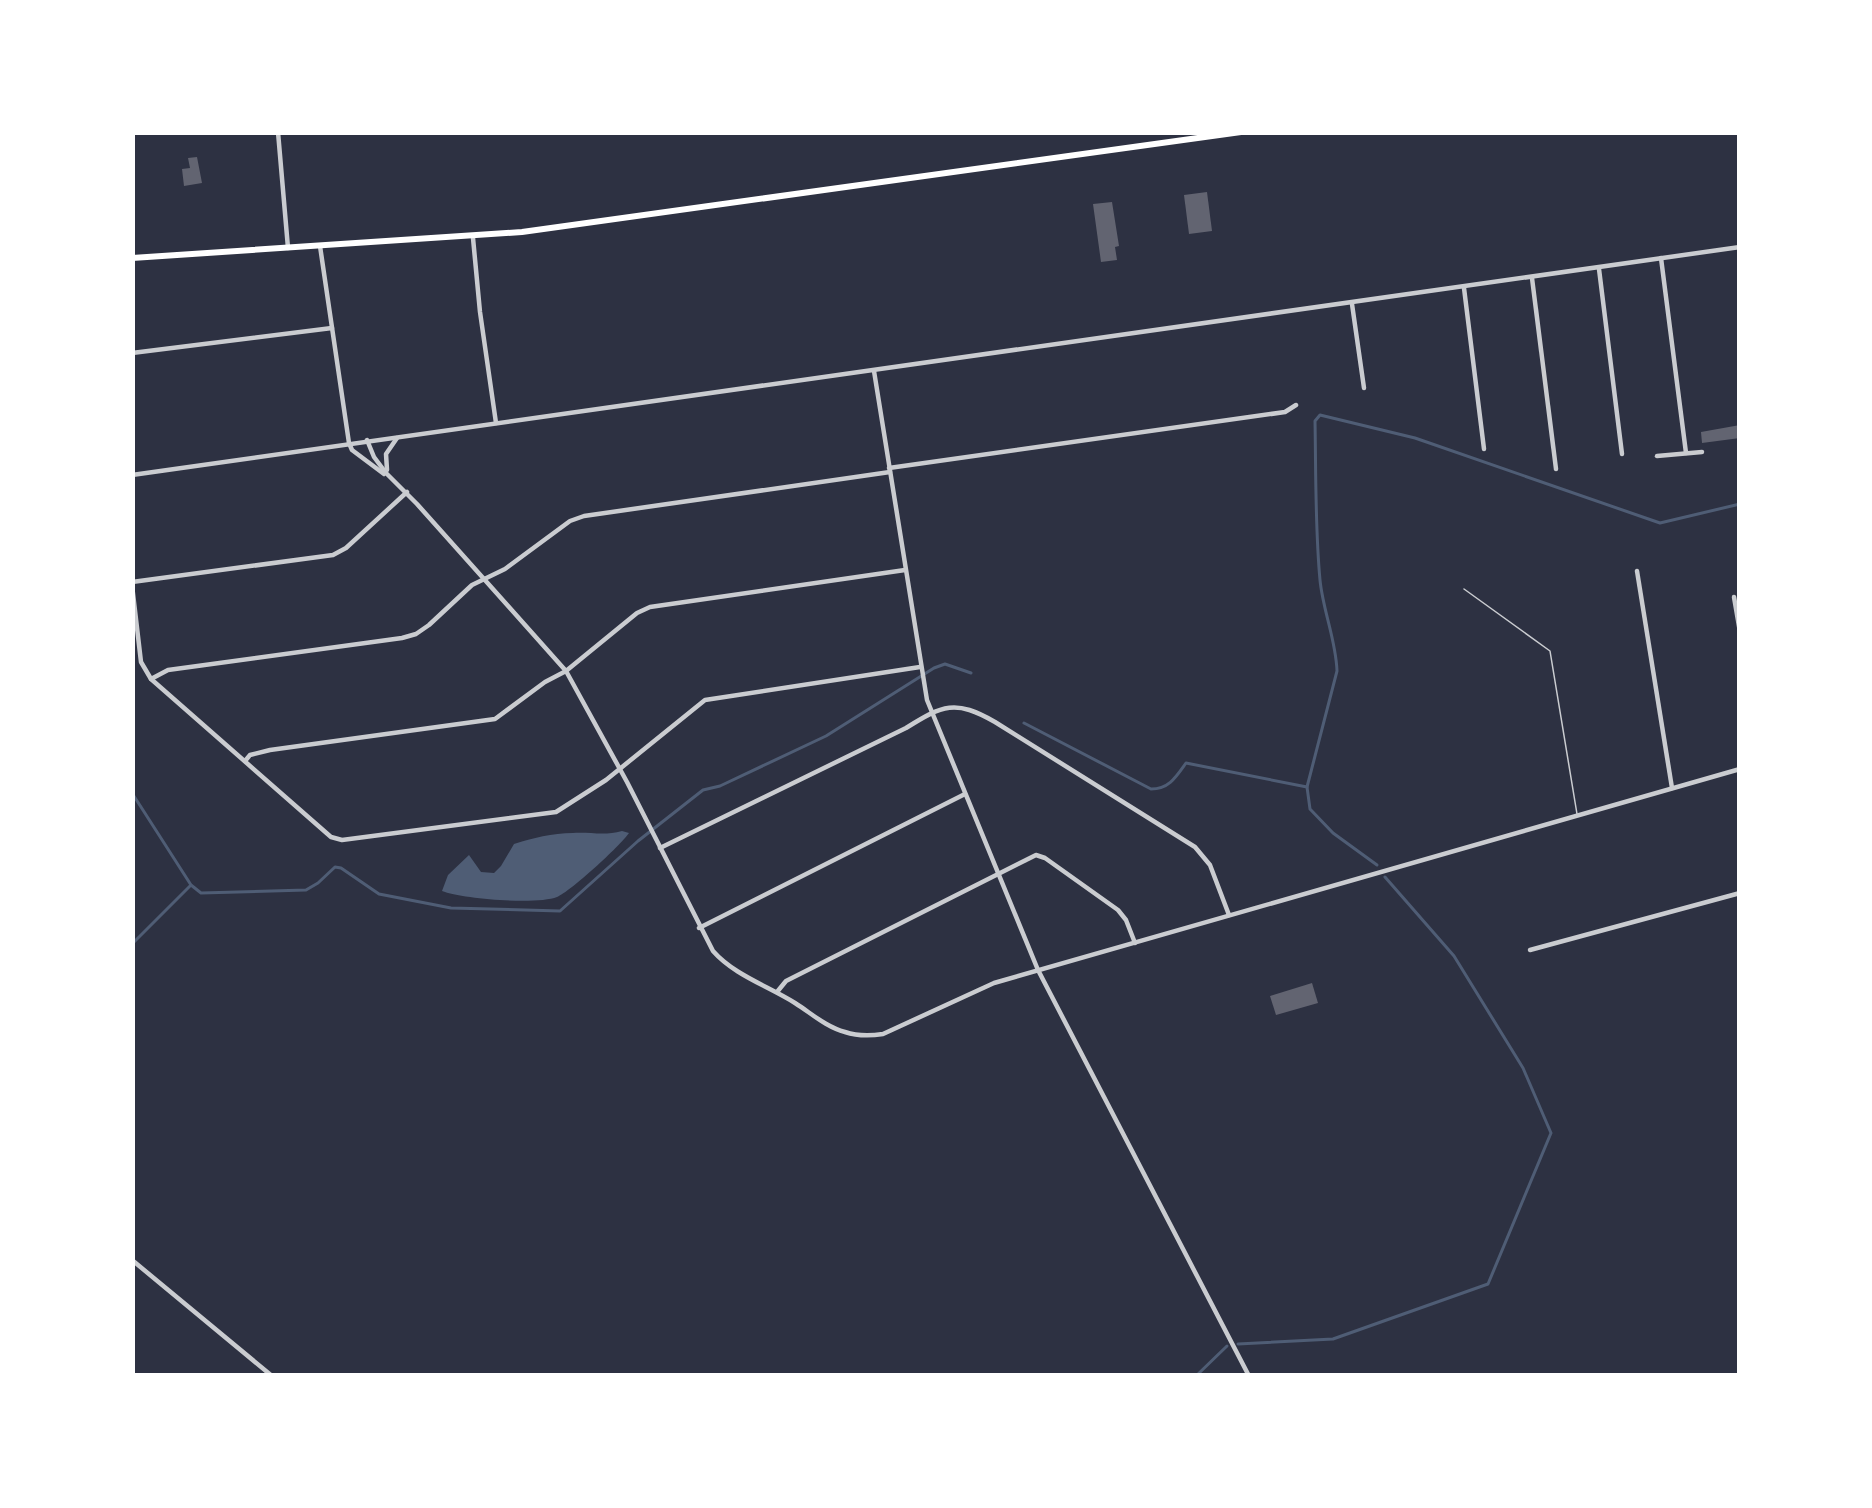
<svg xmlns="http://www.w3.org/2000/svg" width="1872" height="1508" font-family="Mulish,sans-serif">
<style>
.water{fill:#4f5d75}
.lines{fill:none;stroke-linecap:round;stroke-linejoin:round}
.stream{stroke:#4f5d75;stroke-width:3}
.building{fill:#626471}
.service{stroke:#caccd0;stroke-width:1.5}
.minor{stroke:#caccd0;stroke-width:4.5}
.secondary{stroke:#fff;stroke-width:6}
</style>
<rect width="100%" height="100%" fill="#2d3142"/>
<path class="water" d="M622,831L629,833C620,846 570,892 557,897C537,905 462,899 442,891L448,875L469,855L481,872L494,873L501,866L514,844C533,838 552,833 573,833C591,832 605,836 622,831Z"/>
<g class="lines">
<g class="stream">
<path d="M1024,723L1151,789C1169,789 1176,777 1186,763L1307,787L1337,671C1336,640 1323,611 1320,580C1315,527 1316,473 1315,421L1320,415L1415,438L1660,523L1740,504"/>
<path d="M1307,787L1310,809L1333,833L1377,865"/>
<path d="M132,793L191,885L201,893L306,890L318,883L335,867L341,868L379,894L451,908L560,911L638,841L703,790L720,786L826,736L934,668L945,664L971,673"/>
<path d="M132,944L190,886"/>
<path d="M1238,1344L1333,1339L1488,1284L1551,1133L1523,1068L1454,956L1385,877"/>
<path d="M1196,1376L1227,1346"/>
</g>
</g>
<g class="building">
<path d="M197,157L202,183L184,186L182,169L190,168L188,158Z"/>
<path d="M1207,192L1212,231L1189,234L1184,195Z"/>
<path d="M1112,202L1119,246L1115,247L1117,260L1101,262L1093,204Z"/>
<path d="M1740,425V438L1702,443L1701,432Z"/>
<path d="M1312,983L1318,1003L1276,1015L1270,996Z"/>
</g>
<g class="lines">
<path class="service" d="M1464,589L1550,651L1577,814"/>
<g class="minor">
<path d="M278,132L288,248"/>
<path d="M473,238L480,312L496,423"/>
<path d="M320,246L349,443L352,450L384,474"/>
<path d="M1661,258L1686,453"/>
<path d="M1599,269L1622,454"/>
<path d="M1532,278L1556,469"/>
<path d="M1464,288L1484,449"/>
<path d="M1352,304L1364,388"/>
<path d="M132,353L332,328"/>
<path d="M874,371L927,700L1038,970L1249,1376"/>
<path d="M367,440L374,457L386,473L417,504L566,671L627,782L713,951C734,975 768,986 795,1003C811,1013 826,1027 845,1032C857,1036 870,1036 883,1034L994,983L1740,769"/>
<path d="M1657,456L1702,452"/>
<path d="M889,468L1285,412L1296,405"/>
<path d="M387,470L386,454L397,438"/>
<path d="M132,475L1740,247"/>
<path d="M1637,571L1672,788"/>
<path d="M132,582L333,555L346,548L407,492"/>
<path d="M132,585L141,662L151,679L331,837L342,840L556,812L606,780L705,700L920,667"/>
<path d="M1734,597L1740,632"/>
<path d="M151,679L168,670L402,638L416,634L429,625L472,585L505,569L570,521L584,516L890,472"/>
<path d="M245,761L250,755L270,750L495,719L545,682L566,671L637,613L650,607L905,570"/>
<path d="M660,848L906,728C943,705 955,699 995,722L1195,847L1210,865L1229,915"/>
<path d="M699,928L965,794"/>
<path d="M1530,950L1740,893"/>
<path d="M777,992L786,981L1036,855L1045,858L1118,910L1126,920L1135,943"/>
<path d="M132,1260L272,1376"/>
</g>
<path class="secondary" d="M132,258L522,232L1241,132"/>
</g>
<rect width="1872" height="1508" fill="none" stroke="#ffffff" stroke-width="270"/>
</svg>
